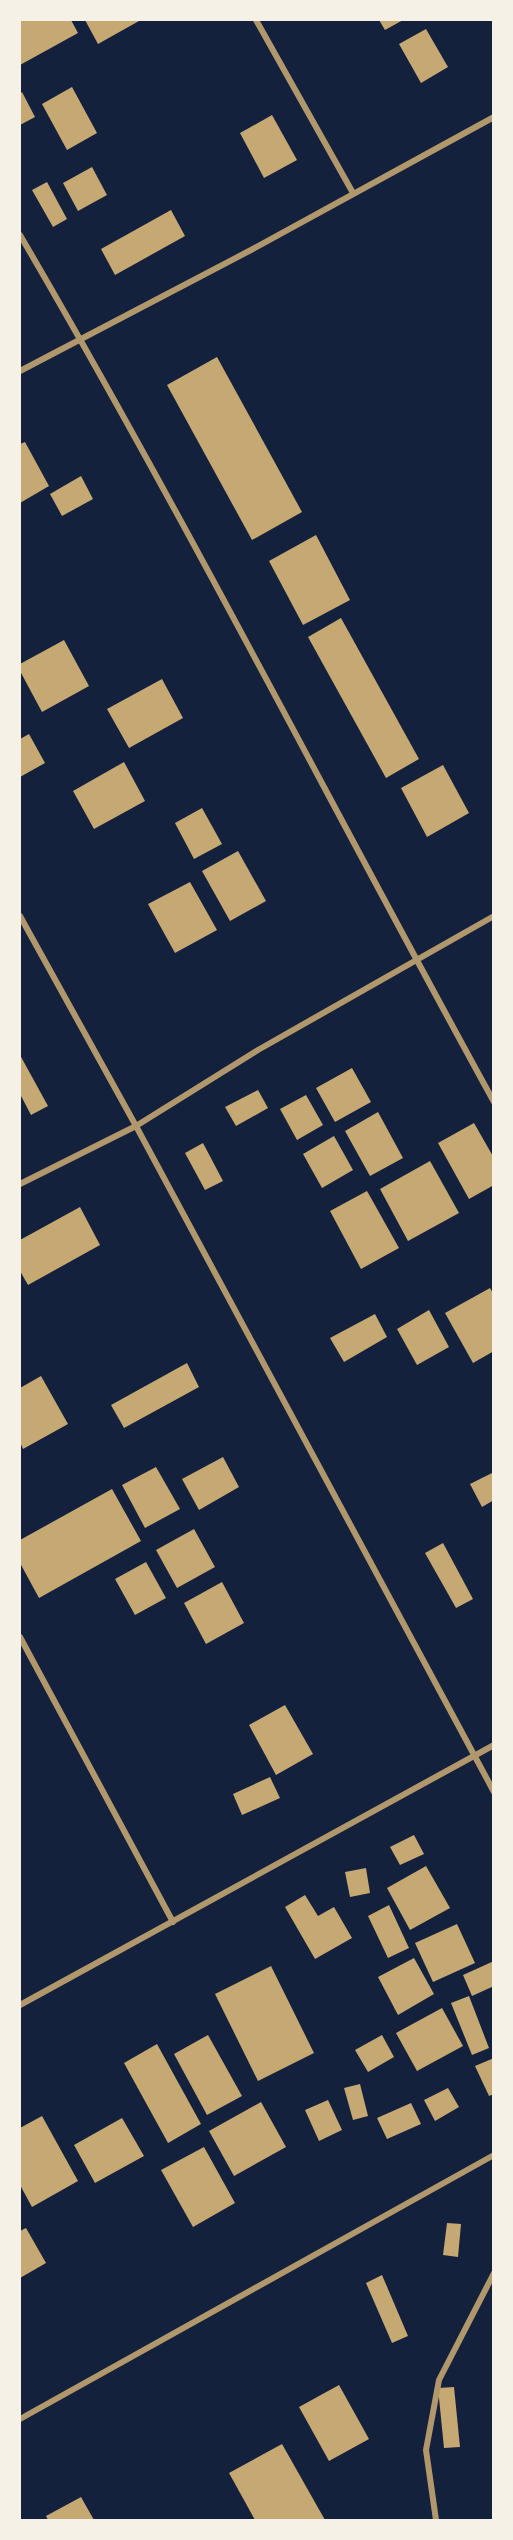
<svg xmlns="http://www.w3.org/2000/svg" width="513" height="2540" font-family="Poppins,sans-serif">
<style>
.building{fill:#c6a872}
.lines{fill:none;stroke-linecap:round;stroke-linejoin:round}
.minor{stroke:#b1986c;stroke-width:6}
</style>
<rect width="100%" height="100%" fill="#14213d"/>
<g class="building">
<path d="M20,20H71L78,33L20,65Z"/>
<path d="M85,20H138L139,21L98,44Z"/>
<path d="M379,20H403L385,30Z"/>
<path d="M426,29L448,67L421,83L399,44Z"/>
<path d="M72,87L97,133L67,150L42,104Z"/>
<path d="M22,92L35,117L20,125V94Z"/>
<path d="M272,115L297,160L264,178L240,133Z"/>
<path d="M92,167L107,195L78,211L63,183Z"/>
<path d="M47,182L67,219L53,227L32,190Z"/>
<path d="M171,210L185,236L115,275L101,249Z"/>
<path d="M217,357L302,512L252,540L167,385Z"/>
<path d="M25,442L49,486L20,503V444Z"/>
<path d="M81,476L93,499L62,516L50,494Z"/>
<path d="M316,535L350,600L303,625L269,561Z"/>
<path d="M341,618L419,759L386,778L308,637Z"/>
<path d="M64,640L89,686L42,712L20,671V664Z"/>
<path d="M162,679L183,718L129,748L107,709Z"/>
<path d="M29,734L45,763L20,777V739Z"/>
<path d="M124,762L145,801L94,829L73,791Z"/>
<path d="M443,765L469,813L427,837L401,788Z"/>
<path d="M202,808L222,844L194,859L175,823Z"/>
<path d="M238,851L266,901L230,921L202,871Z"/>
<path d="M190,882L217,930L175,953L148,904Z"/>
<path d="M20,1055L48,1106L31,1115L20,1094Z"/>
<path d="M352,1068L371,1102L335,1122L316,1088Z"/>
<path d="M258,1090L268,1108L236,1126L225,1107Z"/>
<path d="M306,1095L323,1125L297,1140L280,1109Z"/>
<path d="M378,1112L403,1158L370,1176L345,1131Z"/>
<path d="M474,1123L494,1158V1185L469,1199L438,1143Z"/>
<path d="M334,1136L353,1170L322,1188L303,1154Z"/>
<path d="M203,1143L223,1181L205,1190L185,1153Z"/>
<path d="M430,1161L459,1213L408,1241L380,1189Z"/>
<path d="M367,1191L399,1248L361,1269L330,1211Z"/>
<path d="M80,1207L100,1245L28,1285L20,1271V1240Z"/>
<path d="M490,1288L494,1295V1351L473,1363L445,1313Z"/>
<path d="M429,1310L449,1347L417,1365L397,1329Z"/>
<path d="M375,1314L387,1337L344,1362L330,1338Z"/>
<path d="M187,1363L199,1387L124,1428L111,1405Z"/>
<path d="M41,1376L68,1424L23,1449L20,1442V1388Z"/>
<path d="M223,1457L239,1487L199,1510L182,1479Z"/>
<path d="M156,1467L180,1509L145,1528L122,1485Z"/>
<path d="M494,1472V1500L482,1507L470,1484Z"/>
<path d="M112,1489L141,1541L39,1598L20,1563V1540Z"/>
<path d="M194,1529L215,1567L177,1588L156,1550Z"/>
<path d="M443,1543L473,1599L456,1608L425,1553Z"/>
<path d="M146,1562L166,1598L135,1615L115,1579Z"/>
<path d="M222,1582L244,1623L206,1644L184,1603Z"/>
<path d="M285,1705L313,1754L276,1775L249,1725Z"/>
<path d="M270,1777L280,1798L242,1815L233,1794Z"/>
<path d="M414,1835L424,1854L400,1865L390,1847Z"/>
<path d="M426,1866L450,1908L410,1930L387,1888Z"/>
<path d="M366,1868L370,1893L350,1897L345,1872Z"/>
<path d="M305,1895L318,1916L334,1907L352,1938L315,1959L285,1907Z"/>
<path d="M389,1905L409,1948L388,1958L368,1916Z"/>
<path d="M457,1924L475,1963L433,1982L415,1943Z"/>
<path d="M414,1958L434,1994L398,2015L378,1977Z"/>
<path d="M494,1961V1986L472,1996L463,1975Z"/>
<path d="M271,1966L314,2053L258,2081L215,1994Z"/>
<path d="M469,1996L489,2048L472,2055L451,2003Z"/>
<path d="M442,2008L463,2046L417,2071L396,2033Z"/>
<path d="M208,2035L242,2096L207,2115L174,2054Z"/>
<path d="M382,2035L394,2057L368,2072L355,2050Z"/>
<path d="M157,2044L201,2124L168,2143L124,2063Z"/>
<path d="M494,2058V2094L489,2096L475,2066Z"/>
<path d="M360,2084L368,2116L353,2120L344,2088Z"/>
<path d="M448,2088L459,2107L435,2121L424,2100Z"/>
<path d="M328,2100L342,2130L319,2141L305,2110Z"/>
<path d="M261,2102L286,2147L234,2176L209,2131Z"/>
<path d="M411,2103L421,2124L387,2139L377,2118Z"/>
<path d="M42,2116L78,2181L32,2207L20,2185V2128Z"/>
<path d="M122,2118L144,2156L95,2183L74,2145Z"/>
<path d="M204,2147L235,2203L193,2227L161,2170Z"/>
<path d="M447,2223L461,2224L458,2257L443,2255Z"/>
<path d="M26,2228L46,2263L20,2278V2231Z"/>
<path d="M382,2275L408,2336L392,2343L366,2283Z"/>
<path d="M339,2385L369,2439L329,2461L299,2407Z"/>
<path d="M454,2387L460,2447L444,2448L438,2388Z"/>
<path d="M282,2444L325,2520H255L229,2473Z"/>
<path d="M81,2497L94,2520H48L46,2516Z"/>
</g>
<g class="lines">
<g class="minor">
<path d="M256,20L353,193"/>
<path d="M20,235C186,519 335,813 494,1102"/>
<path d="M20,371L251,250L494,117"/>
<path d="M20,916L136,1126L494,1792"/>
<path d="M20,1184L136,1126L258,1050L494,916"/>
<path d="M20,1637L173,1922"/>
<path d="M20,2005L494,1745"/>
<path d="M20,2419L494,2155"/>
<path d="M436,2520L426,2450L439,2380L494,2273"/>
</g>
</g>
<rect width="513" height="2540" fill="none" stroke="#f6f1e7" stroke-width="42"/>
</svg>
